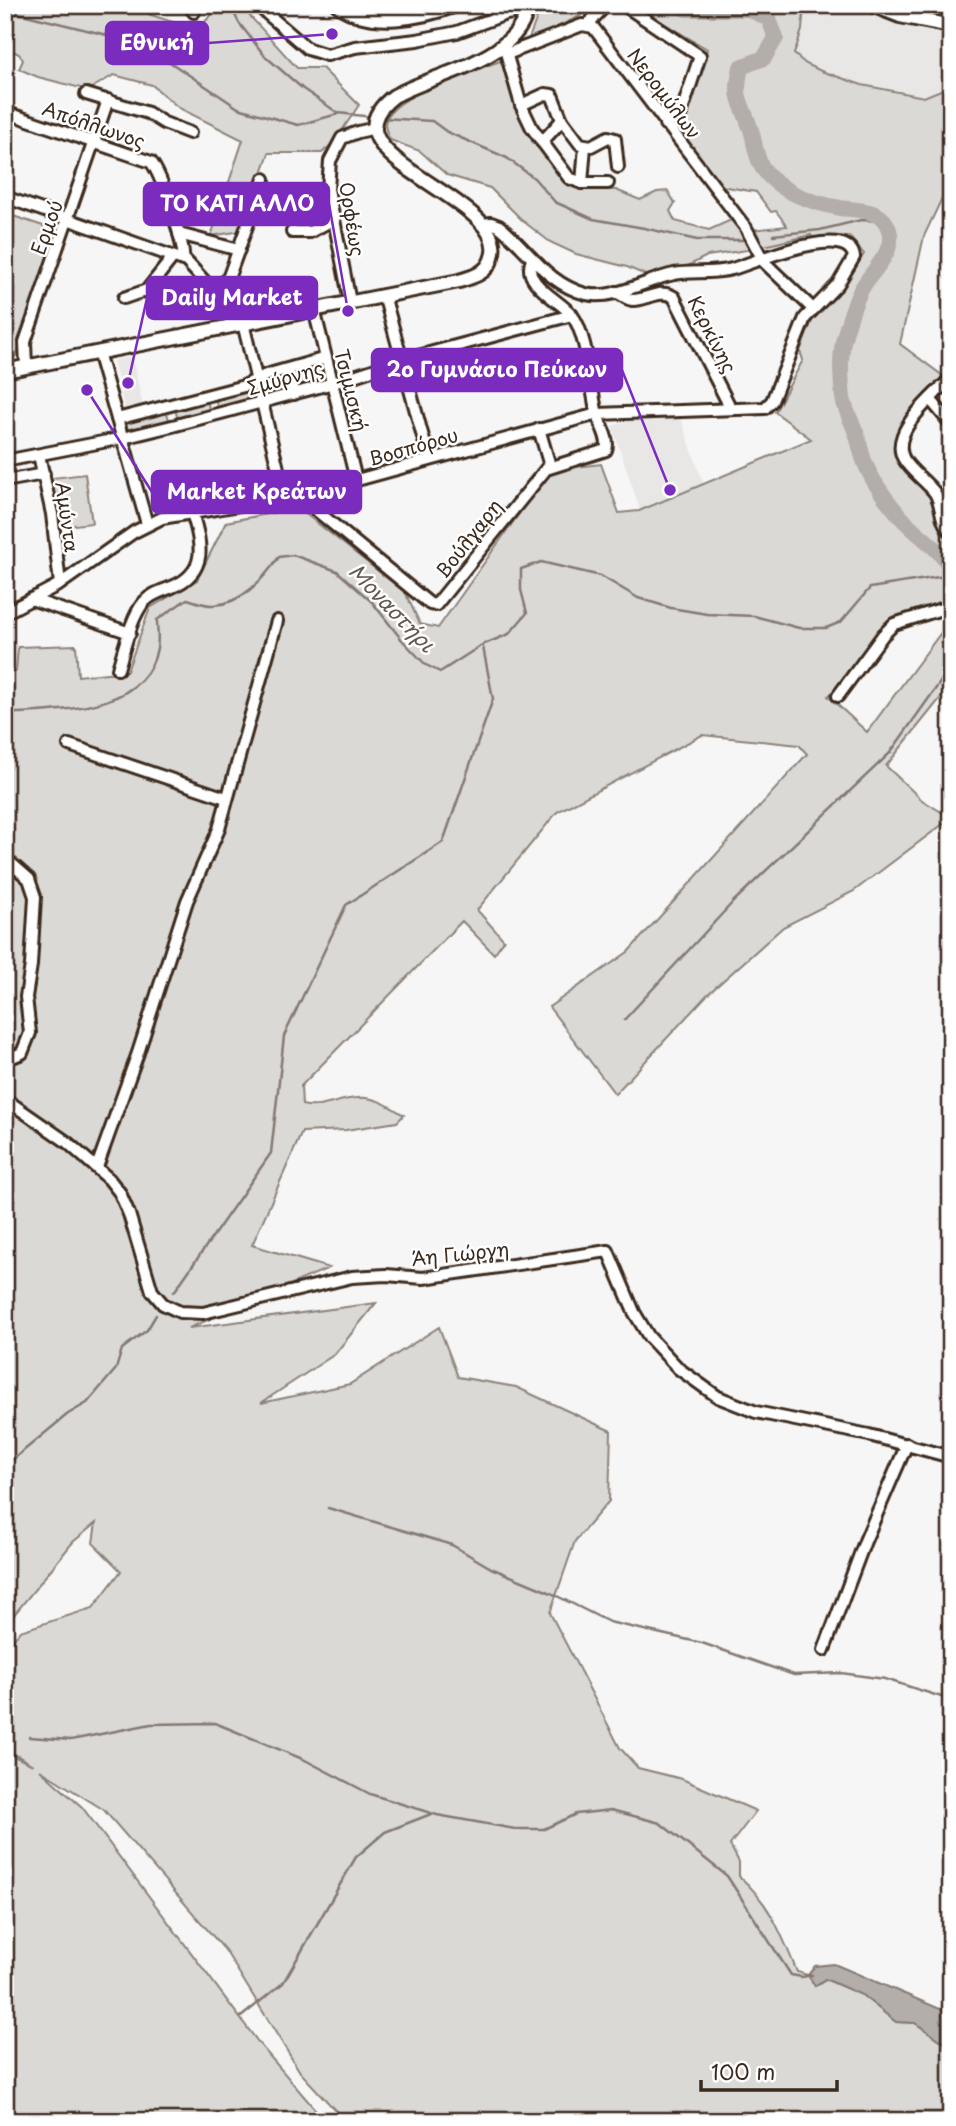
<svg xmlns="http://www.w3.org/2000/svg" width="956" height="2126" font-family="'Playpen Sans',sans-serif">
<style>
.built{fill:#e9e7e6}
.green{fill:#dbd9d6;stroke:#8b827a;stroke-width:2}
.water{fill:#b4aeaa;stroke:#847972;stroke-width:2}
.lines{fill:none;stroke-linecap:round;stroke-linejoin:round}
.stream{stroke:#847972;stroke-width:2.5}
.river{stroke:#b4aeaa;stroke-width:16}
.minor-casing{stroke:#3b2a1e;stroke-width:16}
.major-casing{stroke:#3b2a1e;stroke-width:18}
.minor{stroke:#fff;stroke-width:10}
.major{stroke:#fff;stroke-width:12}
.labels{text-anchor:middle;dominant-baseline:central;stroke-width:5;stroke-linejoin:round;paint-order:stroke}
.street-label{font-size:19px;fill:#3b2a1e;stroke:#fff}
.water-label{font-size:21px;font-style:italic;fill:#65584f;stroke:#fff}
.leader{fill:none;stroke:#7b2cbf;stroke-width:2.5}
.callout-dot{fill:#7b2cbf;stroke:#fff;stroke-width:2.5}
.callout{fill:#7b2cbf;stroke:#7b2cbf;stroke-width:2.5}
.callout-label{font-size:21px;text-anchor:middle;font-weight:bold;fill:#fff}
</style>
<rect width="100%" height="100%" fill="#f7f6f6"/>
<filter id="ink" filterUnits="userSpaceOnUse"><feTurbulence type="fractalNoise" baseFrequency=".0143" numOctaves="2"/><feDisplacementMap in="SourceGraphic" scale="14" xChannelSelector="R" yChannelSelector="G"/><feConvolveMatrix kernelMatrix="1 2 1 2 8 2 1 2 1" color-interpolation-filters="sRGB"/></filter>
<g filter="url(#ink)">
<g class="built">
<path d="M804,5H869L902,19L951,34V92L943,89L924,97L880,89L862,85L806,64L794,54Z"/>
<path d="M132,357L143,406L125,410L113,360Z"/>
<path d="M660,414L680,415L729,560L655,555L612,426L637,418L657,420Z"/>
</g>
<g class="green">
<path d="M5,5H48L63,9L65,5H121L197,30L217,9L215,5H240L297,68H322L359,105L335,141L322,153H269L241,231L211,236L243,140L179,108L152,85L114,75L88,90L38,77L19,69L23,60L19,54L5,47Z"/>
<path d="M538,5H593L580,16L528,41L539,12Z"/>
<path d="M633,5H804L802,30L794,54L806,64L821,71L862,85L924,97L943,89L951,92V179L924,236L900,344L943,376L904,422L898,447L915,476L934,501L947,534L951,537V602L878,631L879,639L841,686L828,696L867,732L951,619V693L947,690L886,766L922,800L951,818L854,891L783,927L707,995L615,1094L549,1007L628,952L807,754L799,745L702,735L557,812L477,910L504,940L494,954L462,921L301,1086L302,1105C322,1110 337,1099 357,1098C375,1096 389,1106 404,1115L397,1122L346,1130L302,1132L252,1245L329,1268L189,1328L376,1303L335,1354L261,1403L350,1384L439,1327L458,1377L516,1387L611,1431L609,1501L575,1541L550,1613L620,1748L638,1768L682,1779L756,1811L730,1845L739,1862V1876C770,1903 782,1935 797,1972L808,1975L815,1986L825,1979L862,1995L896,2022L915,2023L951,2047V2121H345L300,2072L225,1950L104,1810L40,1770L82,1807L261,2046L325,2121H5V1752L33,1765L5,1748V1649L20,1631L93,1608L121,1571L93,1543L96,1523L73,1542L5,1626V672L16,671L18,647L76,645L78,676L127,671L150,608L197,580L226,522L298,508L405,592L420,624L438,628L550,470L601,464L619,513L639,511L811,439L775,412L803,360L800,351L816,311L835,298L864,254L849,236L813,239L811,235L747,250L707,256L680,270L650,277L627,267L576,254L550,242L523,221L490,188L447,175L420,151L390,140C388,135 385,129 385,124C388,95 478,70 503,60L533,144L540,143L575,188L616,190L640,200L657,192L668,191L675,203L670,211L675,221L709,230L731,220L745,223L751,230L787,226L776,211L771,212L756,192L721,186L674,125L685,115L707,49Z"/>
<path d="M7,214L58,231L16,356L5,359V220Z"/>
<path d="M322,364L326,380L297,389L292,372Z"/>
<path d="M285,374L290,391L268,397L263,381Z"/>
<path d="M252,388L255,400L218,410L215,398Z"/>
<path d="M207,400L210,412L178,420L175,409Z"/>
<path d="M166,411L170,422L129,432L125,421Z"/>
<path d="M85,474L92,523L59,527L52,478Z"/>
</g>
<path class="water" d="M834,1964L945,2011L951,2018V2047L915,2023L896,2022L862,1995L825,1979L815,1986L808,1975L815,1966Z"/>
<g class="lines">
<g class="stream">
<path d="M230,5L239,23L265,56L303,89L338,113L372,117"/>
<path d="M5,19L18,13L143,44L238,108L298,125L338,114"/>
<path d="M382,118L432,121L447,132L507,158L534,178L555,202L593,219L644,228L697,240H743"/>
<path d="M773,235L820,230L861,220L885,221"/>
<path d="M5,714C56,710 146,713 157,648C159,639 157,629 157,620L187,599C195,601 206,606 214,605C242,604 264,578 279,557L293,555L337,571L372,602L402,640L426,665L440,672L482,645L509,634L527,613L521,590V569L541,562L601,576L638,598L671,608L707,614L754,616L799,628H826L841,622L870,588L951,575"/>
<path d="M624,1020L734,901L890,753L951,667"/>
<path d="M174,1292L271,1153L284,1036L346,905L443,842L493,699L483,647"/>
<path d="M5,1466L68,1414L87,1403L116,1369L122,1349L147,1330L156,1315"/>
<path d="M328,1508L452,1545L491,1568L549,1592L609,1622L702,1643L794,1675L841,1673L885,1679L951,1700"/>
<path d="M29,1737L71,1740L151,1724L215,1723L305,1760L370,1794L437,1815L515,1829H544L576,1814L611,1810L660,1823L727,1876L791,1975L802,1977L812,1975"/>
<path d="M241,2017L283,1983L356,1857L385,1832L431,1814"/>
</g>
<path class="river" d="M680,5L686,9H749L769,19L776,38L764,58L741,67C734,99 740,98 750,127C755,140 754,153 762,167C777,191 812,203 840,208C854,210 880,209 887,225C900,250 871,270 861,290C854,303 849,320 845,334C839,354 841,378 843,398C845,409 851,421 856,432C859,442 861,453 865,463C872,481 887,501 900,516C916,535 938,546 951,568"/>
<g class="minor-casing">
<g id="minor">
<path d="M189,5L194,12"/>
<path d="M257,5L308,49L327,55L355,47L417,40L457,32L506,14L527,11"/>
<path d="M624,5L700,56L681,114L665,124"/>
<path d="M588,24L606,5"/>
<path d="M505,49L521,105L532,128L569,178L582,183H608"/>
<path d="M507,54L582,25L593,27L746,228L764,262L813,309"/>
<path d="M86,94L148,113L164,123L190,133"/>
<path d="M521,105L545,94L552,95L562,120L580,144L591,146L608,137L615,139L618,167"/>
<path d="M5,112L151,162C161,174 186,246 183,260"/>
<path d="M542,142L562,120"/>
<path d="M582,183L585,146"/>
<path d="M5,197L186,261L217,295L233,325"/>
<path d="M292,232H310L334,219"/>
<path d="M179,234L239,250"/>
<path d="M616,292C621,294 627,300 633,300C647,300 661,288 674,297L729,405"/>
<path d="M217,295L229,276L264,179"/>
<path d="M384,295L429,459"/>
<path d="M124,298L147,290L173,257"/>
<path d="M350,302L328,189L330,161L342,138L358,132L376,128"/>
<path d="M314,309L356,480"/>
<path d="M243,323L285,498"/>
<path d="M98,352L147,524"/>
<path d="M26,367L25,342L108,100"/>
<path d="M288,369L294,394"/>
<path d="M951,378C934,396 886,433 905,461C913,473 926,481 935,493C943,506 939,521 951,532"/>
<path d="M930,399L951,424"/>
<path d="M117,419L244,386L266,375L326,358"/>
<path d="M539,429L550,466"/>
<path d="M39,455L52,514L60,584"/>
<path d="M5,461L123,438L176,425L326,385L403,360L572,315"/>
<path d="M5,481L44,474"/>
<path d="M306,494L311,506L430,604L436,605L546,469L606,450C610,439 600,425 597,414C590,387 588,334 571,314C558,299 521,283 532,260"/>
<path d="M31,599L130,633"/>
<path d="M5,613L60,584L134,532L162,518L306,494L597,414L765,408L772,401L805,318L838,284L854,257C848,221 753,263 732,269C713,274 693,271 674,274C648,279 613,301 586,294C547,284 529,250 499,226L491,223L483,224"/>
<path d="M118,669C124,650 131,617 144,602C151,594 162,591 172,587C208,572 202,544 192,513"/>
<path d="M838,696L883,635L894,624L951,606"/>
<path d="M69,745L226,798"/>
<path d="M5,858L29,879L35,897L31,965L26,997L30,1033L22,1053L5,1060"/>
<path d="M5,1099L67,1142L109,1179L120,1193L129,1214L152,1291L163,1304L180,1312L203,1313L352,1277L386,1275L423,1278L608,1251L634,1312L649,1337L679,1369L718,1397L756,1412L869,1435L951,1457"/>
<path d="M97,1167L138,1053L187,901L219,829L277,621"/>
<path d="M824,1650L865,1541L907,1444"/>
<path d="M5,2117L8,2121"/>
</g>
</g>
<g class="major-casing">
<g id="major">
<path d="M338,5C370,28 421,18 456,5"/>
<path d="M872,5L900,16L951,26"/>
<path d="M5,371L459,281C473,277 488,273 492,257C512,197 313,158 394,96C437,72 520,61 528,5"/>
</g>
</g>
<use href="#minor" class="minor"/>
<use href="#major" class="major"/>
</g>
</g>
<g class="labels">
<g class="street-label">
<text transform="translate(665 93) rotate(53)">Νερομύλων</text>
<text transform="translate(94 124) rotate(19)">Απόλλωνος</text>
<text transform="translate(353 219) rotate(81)">Ορφέως</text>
<text transform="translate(46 227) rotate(-70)">Ερμού</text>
<text transform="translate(713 334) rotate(63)">Κερκίνης</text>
<text transform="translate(285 377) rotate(-16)">Σμύρνης</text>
<text transform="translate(352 390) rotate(76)">Τσιμισκή</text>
<text transform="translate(413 446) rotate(-16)">Βοσπόρου</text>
<text transform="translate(68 517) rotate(82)">Αμύντα</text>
<text transform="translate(468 538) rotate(-52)">Βούλγαρη</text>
<text transform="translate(460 1253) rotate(-6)">Άη Γιώργη</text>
</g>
<g class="water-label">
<text transform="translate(393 607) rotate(46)">Μοναστήρι</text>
</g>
</g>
<path class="leader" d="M332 34L208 43M348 311L329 204M128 383L147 298M670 490L622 370M87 390L152 492"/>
<g class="callout-dot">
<circle cx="332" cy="34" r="7"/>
<circle cx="348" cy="311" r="7"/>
<circle cx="128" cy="383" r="7"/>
<circle cx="670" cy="490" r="7"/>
<circle cx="87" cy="390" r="7"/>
</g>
<g class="callout">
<rect x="106" y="22" width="102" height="42" rx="7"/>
<rect x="144" y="183" width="185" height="42" rx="7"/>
<rect x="147" y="277" width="170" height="42" rx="7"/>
<rect x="372" y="349" width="250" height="42" rx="7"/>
<rect x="152" y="471" width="209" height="42" rx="7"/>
</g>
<g class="callout-label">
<text x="157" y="50">Εθνική</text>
<text x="237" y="211">ΤΟ ΚΑΤΙ ΑΛΛΟ</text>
<text x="232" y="305">Daily Market</text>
<text x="497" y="377">2ο Γυμνάσιο Πεύκων</text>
<text x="257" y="499">Market Κρεάτων</text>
</g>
<rect width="956" height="2126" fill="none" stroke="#fff" stroke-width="28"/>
<rect x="14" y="14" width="928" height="2098" fill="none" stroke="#3b2a1e" stroke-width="2.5" filter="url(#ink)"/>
<path d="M701 2080v10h136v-10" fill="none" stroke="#3b2a1e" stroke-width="3.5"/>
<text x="711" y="2080" font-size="21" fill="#3b2a1e" stroke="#ffffff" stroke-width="5" paint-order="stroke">100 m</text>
</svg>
